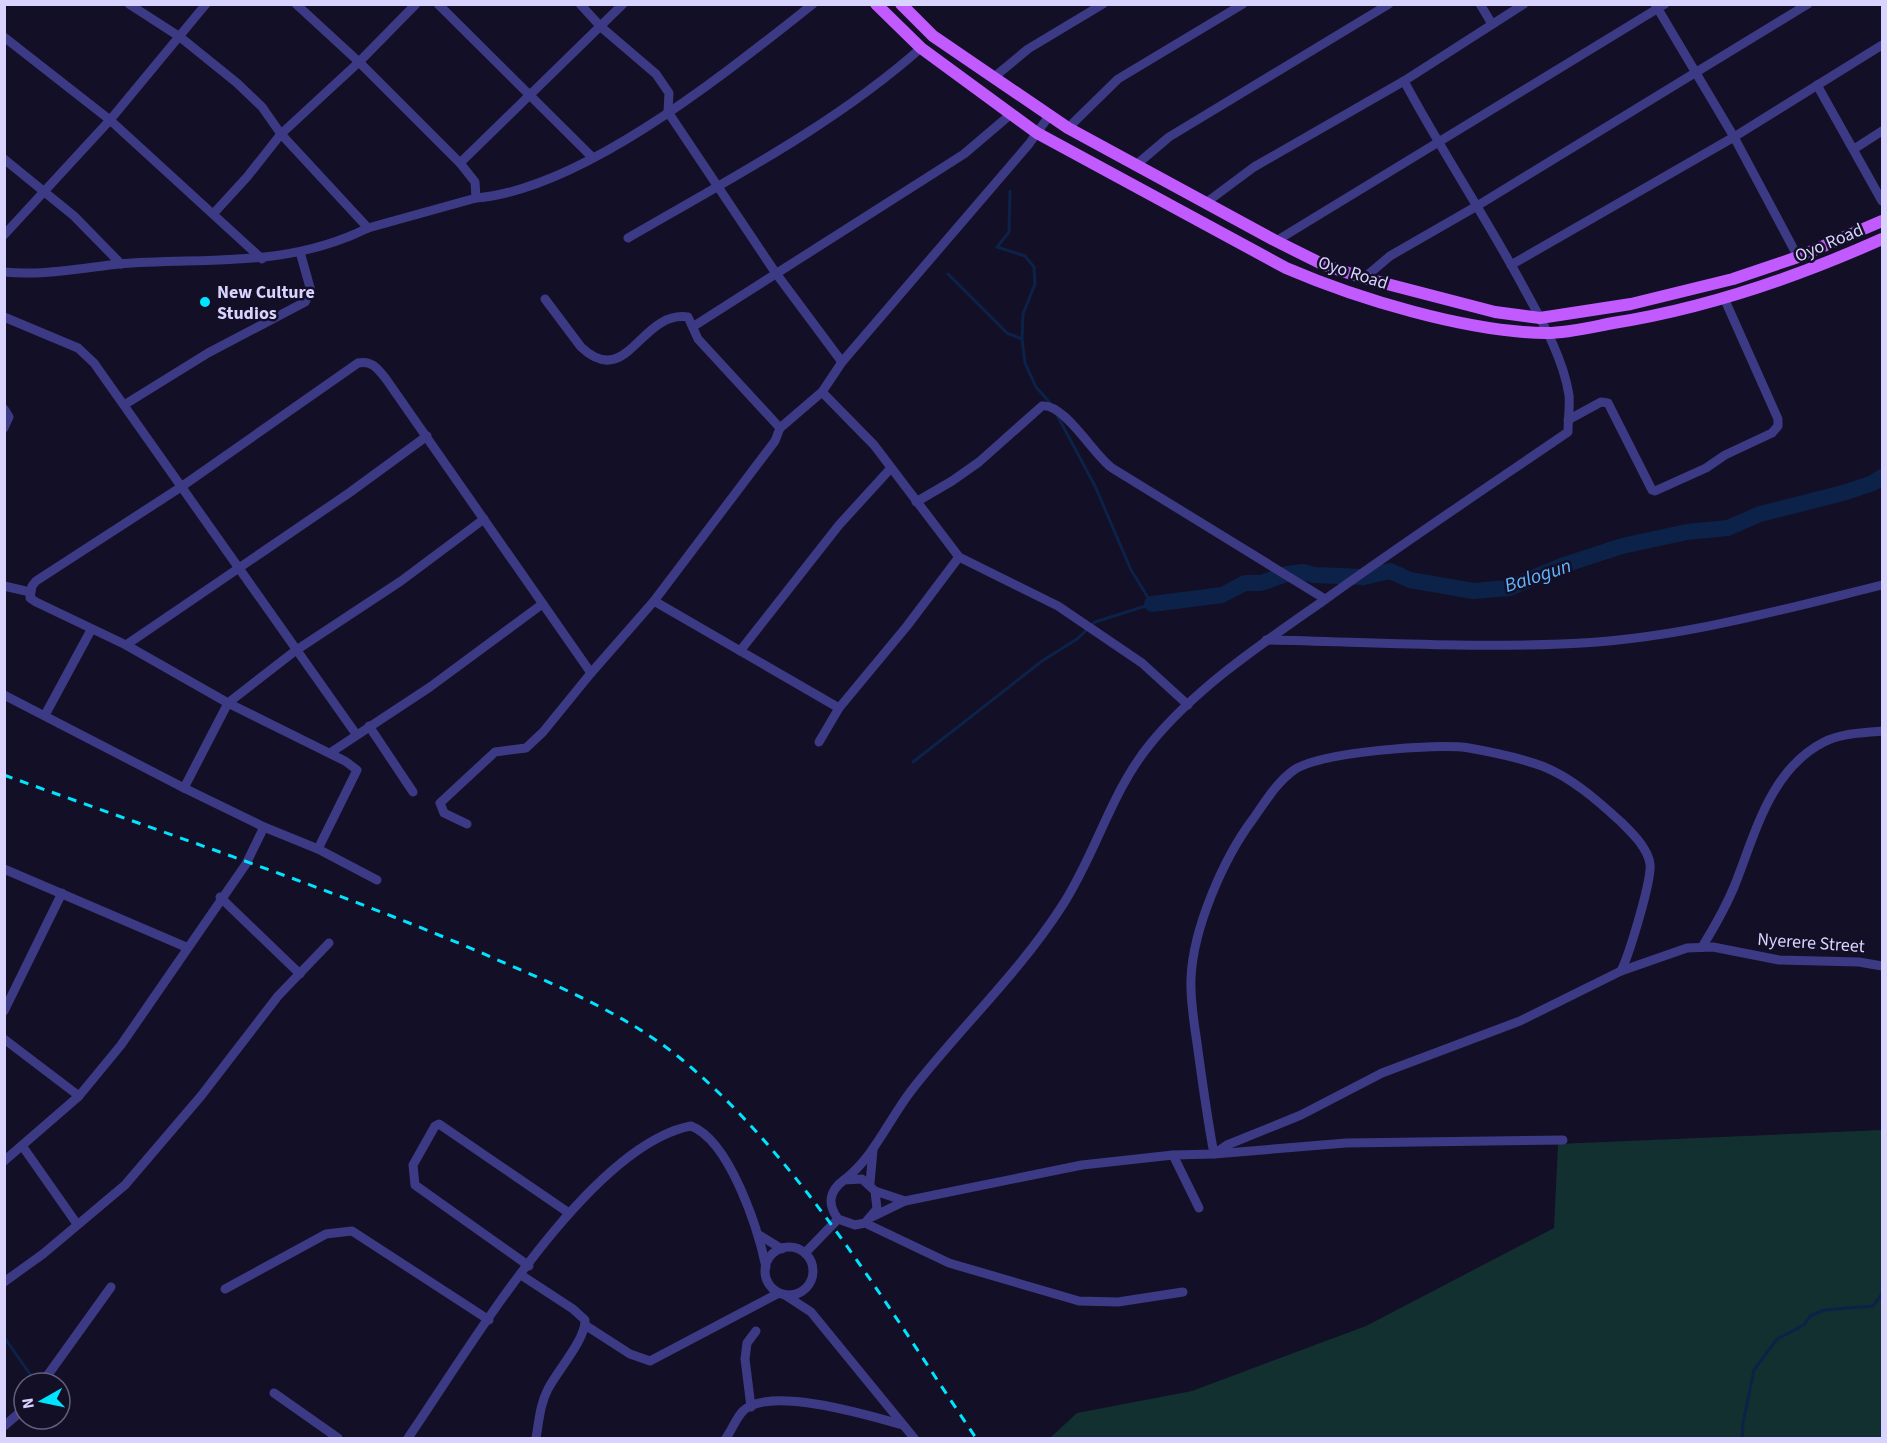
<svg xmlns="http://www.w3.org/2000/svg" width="1887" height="1443" font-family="'Source Sans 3',sans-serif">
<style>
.green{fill:#12302f}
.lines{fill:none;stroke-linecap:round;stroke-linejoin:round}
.stream{stroke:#0c2248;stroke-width:3}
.river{stroke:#0c2248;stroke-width:16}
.minor{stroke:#3d3a85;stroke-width:9}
.major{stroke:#c25bff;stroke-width:12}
.rail{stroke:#00e5ff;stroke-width:3;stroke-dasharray:9 8;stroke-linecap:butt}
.poi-dot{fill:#00e5ff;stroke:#130f26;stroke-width:2}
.labels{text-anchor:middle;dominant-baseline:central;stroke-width:5;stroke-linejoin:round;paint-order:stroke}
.street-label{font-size:18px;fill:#d9d4ff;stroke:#130f26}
.poi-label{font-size:18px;font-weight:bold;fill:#d9d4ff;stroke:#130f26;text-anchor:start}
.water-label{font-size:20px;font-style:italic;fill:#62b6ff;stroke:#130f26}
</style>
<rect width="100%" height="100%" fill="#130f26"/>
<path class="green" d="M1882,1130V1438H1050L1077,1413L1192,1391L1366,1326L1554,1228L1558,1144Z"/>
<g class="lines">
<g class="stream">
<path d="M1010,191L1009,232L997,247L1025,256L1034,267L1035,284L1023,314L1022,339L1025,363L1036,387L1051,404"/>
<path d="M948,274L1007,333L1022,339"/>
<path d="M913,762L1042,661L1077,639L1095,622L1152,604L1131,570L1095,486L1057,415"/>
<path d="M4,1337L32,1377"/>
<path d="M1742,1438L1743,1423L1754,1370L1777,1339L1804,1325L1810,1316L1824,1310L1873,1306L1882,1294"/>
</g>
<path class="river" d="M1152,604L1222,595L1245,583H1261L1287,574L1303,572L1314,575L1364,577L1390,571L1410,580L1473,591L1509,588L1564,565L1622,546L1687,532L1728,528L1760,514L1843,493L1873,483L1882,477"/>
<g class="minor">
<path d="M129,4L180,37L237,83L262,107L281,134L368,228"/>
<path d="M438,4L592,157"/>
<path d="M580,4L601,27L656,74L669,93L668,112L775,272L842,362"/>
<path d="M1480,4L1492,24"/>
<path d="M1655,4L1734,137L1798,257"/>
<path d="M4,37L110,120L262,259"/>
<path d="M993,78L1028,49L1103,4"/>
<path d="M1817,85L1882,201"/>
<path d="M1068,128L1118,79L1243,4"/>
<path d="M1854,149L1882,131"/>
<path d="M4,159L74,216L121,264"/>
<path d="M460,163L623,4"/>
<path d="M1136,165L1169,137L1389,4"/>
<path d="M476,198C584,189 728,71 813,4"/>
<path d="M1207,202L1254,167L1404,81L1524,4"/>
<path d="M214,213L247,177L281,134L359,62L416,4"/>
<path d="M4,235L110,120L206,4"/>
<path d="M628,238C728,180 834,125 921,48"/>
<path d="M1276,241L1665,4"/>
<path d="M1511,265L1734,137L1882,45"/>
<path d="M4,272C42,276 82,268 119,264C207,257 285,269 368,228L476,198L475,182L460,163L359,62L296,4"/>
<path d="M1364,278L1390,256L1477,206L1808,4"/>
<path d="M545,299L581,347C628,391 640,310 688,317L698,339L780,428"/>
<path d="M4,317L78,348L94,363L356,734"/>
<path d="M694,326L964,154L1011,114"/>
<path d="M822,392L874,445L959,557L1058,606L1142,663L1188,705"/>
<path d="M124,405L208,353L305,302L311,291L300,252"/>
<path d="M4,409L9,417L4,428"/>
<path d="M1568,420L1601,402L1608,403L1652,490L1655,491L1706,468L1725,455L1772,433L1778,426V419L1724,298"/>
<path d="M916,502L952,481L979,462L1042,406C1064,403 1093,454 1112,468L1325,599"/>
<path d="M4,586L30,592"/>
<path d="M654,601L839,708"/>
<path d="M1266,640C1364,642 1463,648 1561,644C1671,641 1777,611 1882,585"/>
<path d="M126,645L349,493L427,436"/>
<path d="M740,651L839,525L891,468"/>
<path d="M4,695L184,788L264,827L318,849L377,880"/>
<path d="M45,715L91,630"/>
<path d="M369,726L413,792"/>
<path d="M819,742L839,708L907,626L959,557"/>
<path d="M330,753L430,687L541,605"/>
<path d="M184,788L228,703L295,651L401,581L484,519"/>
<path d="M467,824L444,813L440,803L495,752L526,748L543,732L591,673L654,601L775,441L780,428L822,392L842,362L1029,144L1049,116"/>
<path d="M318,849L357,770L345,761L228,703L126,645L36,602L30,598L32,586L36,581L181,487L358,363C372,360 378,369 386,379L591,673"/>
<path d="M4,869L186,947"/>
<path d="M220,897L300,974"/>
<path d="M1702,947C1715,926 1727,905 1736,882C1756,831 1771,769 1824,742C1841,733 1864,733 1882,731"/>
<path d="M4,1011L62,893"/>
<path d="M4,1039L79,1096"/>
<path d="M1563,1140L1346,1143L1214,1154C1207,1117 1202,1080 1197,1043C1194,1022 1190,1000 1191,978C1193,929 1223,859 1253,819C1265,802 1277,782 1294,770C1320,752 1437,743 1469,748C1492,752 1520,758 1542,766C1571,777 1598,801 1621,822C1632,833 1648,848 1650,864C1652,880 1629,955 1621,971"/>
<path d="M23,1147L77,1224"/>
<path d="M1173,1155L1199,1208"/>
<path d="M4,1161L79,1096L121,1045L246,864L264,827"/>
<path d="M844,1180C874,1157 888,1121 911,1091C960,1028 1019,973 1062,906C1096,854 1111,791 1151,743C1198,686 1263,643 1323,601C1403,543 1486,488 1568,432C1568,420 1570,407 1569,395C1563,358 1543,323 1525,290C1487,219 1442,152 1404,81"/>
<path d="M870,1183L873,1150"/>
<path d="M875,1191L905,1201"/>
<path d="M872,1217L905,1201L1082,1165L1173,1155L1214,1154L1227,1145L1301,1115L1382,1073L1520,1021L1621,971L1687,948L1713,947L1779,960L1859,962L1882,966"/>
<path d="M865,1223L877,1209L875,1191L862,1179L844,1180C829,1191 827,1204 838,1219L855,1225L865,1223L949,1263L1079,1301L1118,1302L1183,1292"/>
<path d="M759,1235L782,1249"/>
<circle cx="789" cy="1271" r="24"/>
<path d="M805,1253L838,1219"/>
<path d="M529,1266L415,1185L413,1165L435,1126L439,1124L569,1213"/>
<path d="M521,1275L573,1309L585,1320C586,1339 557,1371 548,1389C540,1404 539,1421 536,1438"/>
<path d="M4,1282L43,1254L125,1185L201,1096L278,996L329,943"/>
<path d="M225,1289L326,1234L352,1231L489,1320"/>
<path d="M785,1295L811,1312L914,1438"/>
<path d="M585,1325L630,1354L650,1361L779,1293"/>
<path d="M42,1383L111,1287"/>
<path d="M274,1393L338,1438"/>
<path d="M751,1407L745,1359L747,1343L756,1331"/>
<path d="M4,1426L24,1409"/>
<path d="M408,1438C466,1354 588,1145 691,1126C730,1141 758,1229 766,1267"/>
<path d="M726,1438C732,1430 736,1418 743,1411C769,1385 871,1416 903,1425"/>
</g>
<g class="major">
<path d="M876,4L921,48L1037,133L1286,268C1358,299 1467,332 1546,333C1568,333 1592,327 1613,323C1708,308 1795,278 1882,239"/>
<path d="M901,4L933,36L1068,128L1276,241L1324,265L1364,278L1495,312L1540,318L1631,304L1733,279L1798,257L1882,221"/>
</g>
<path class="rail" d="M4,775C161,832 321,885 475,950C545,981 619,1009 680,1058C800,1157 889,1310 976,1438"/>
</g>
<circle class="poi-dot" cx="205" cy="302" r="6"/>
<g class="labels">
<g class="street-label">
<text transform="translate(1829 243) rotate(-23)">Oyo Road</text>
<text transform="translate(1353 273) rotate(18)">Oyo Road</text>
<text transform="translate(1811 943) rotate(4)">Nyerere Street</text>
</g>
<g class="poi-label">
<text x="217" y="292">New Culture<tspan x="217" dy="21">Studios</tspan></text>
</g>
<g class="water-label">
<text transform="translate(1538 576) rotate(-18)">Balogun</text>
</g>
</g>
<rect width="1887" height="1443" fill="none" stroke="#d9d4ff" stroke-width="12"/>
<g transform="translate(42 1401) rotate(261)"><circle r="28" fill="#130f26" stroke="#625e7d" stroke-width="1.5"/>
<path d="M0-4.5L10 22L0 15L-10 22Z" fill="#00e5ff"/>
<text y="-9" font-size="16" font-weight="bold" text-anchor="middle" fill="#d9d4ff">N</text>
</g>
</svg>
